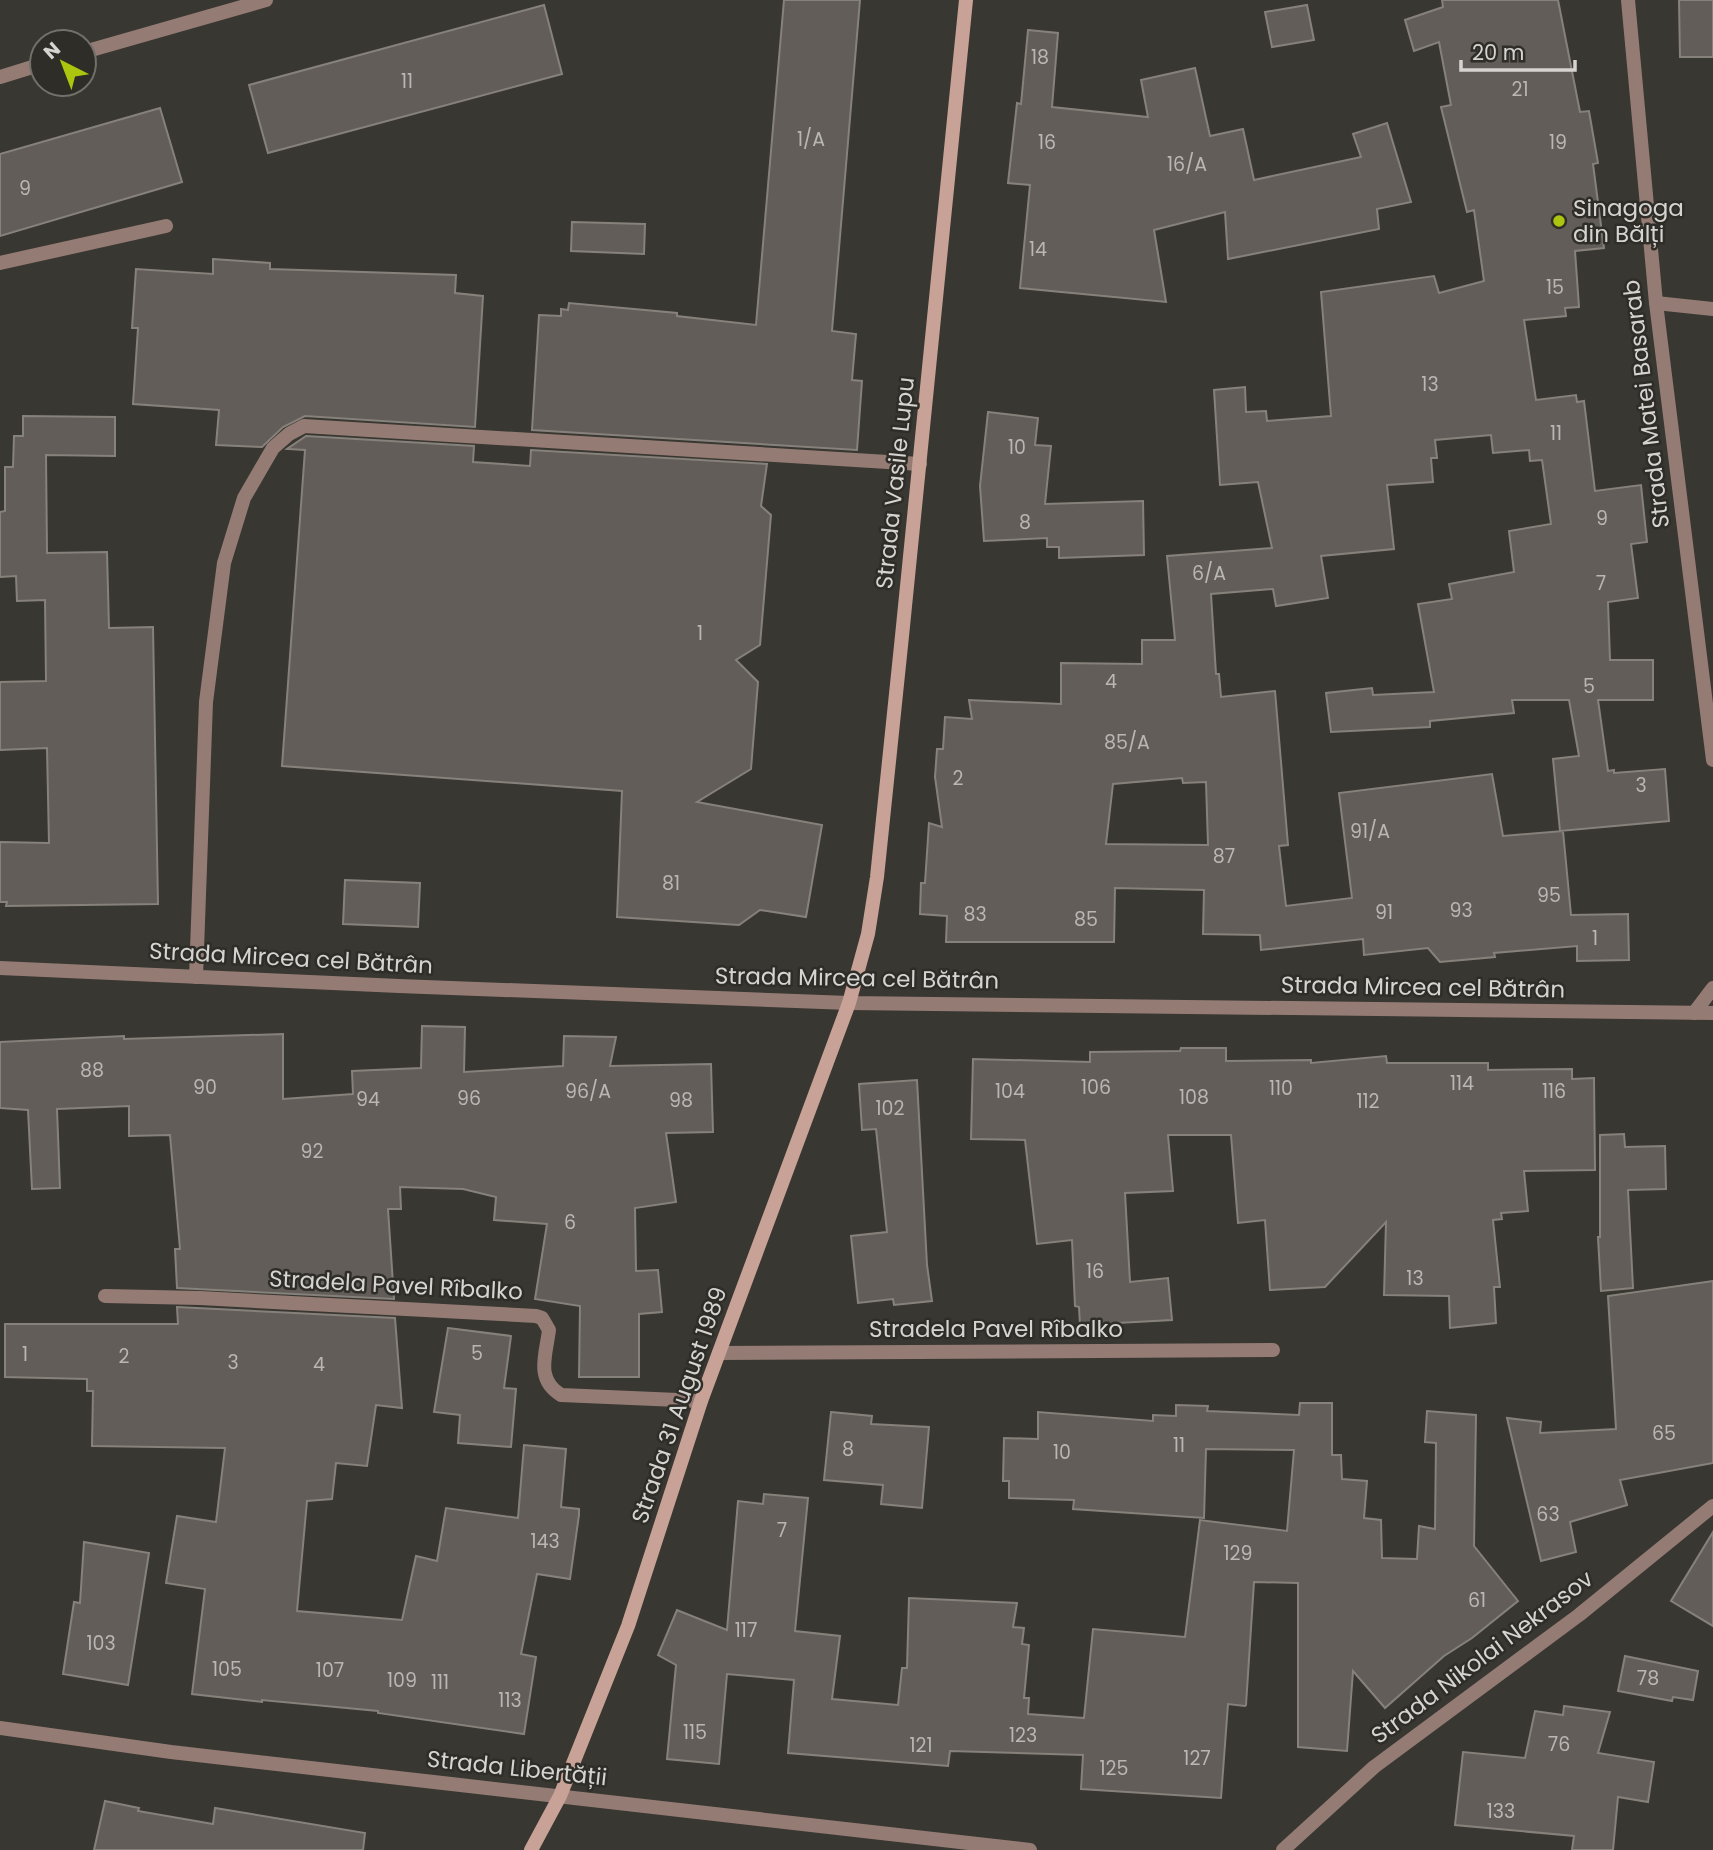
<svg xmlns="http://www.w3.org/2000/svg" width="1713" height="1850" font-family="Poppins,sans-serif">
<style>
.building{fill:#625d58;stroke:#87817b;stroke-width:2;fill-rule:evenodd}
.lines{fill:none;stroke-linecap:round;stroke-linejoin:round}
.service{stroke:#947c75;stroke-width:14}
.minor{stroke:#947c75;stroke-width:14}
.secondary{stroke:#c8a297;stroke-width:14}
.poi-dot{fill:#acc610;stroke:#2f2d27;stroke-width:2.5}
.labels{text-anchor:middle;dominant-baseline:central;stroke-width:5;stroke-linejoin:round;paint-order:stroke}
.number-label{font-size:19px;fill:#b9b6b3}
.poi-label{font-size:23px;fill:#d6d4d1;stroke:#2f2d27;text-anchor:start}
.street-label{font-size:23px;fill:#d6d4d1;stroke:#2f2d27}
</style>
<rect width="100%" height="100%" fill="#393731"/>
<g class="building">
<path d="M784,0H860L832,331L856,334L852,380L862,381L857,450L532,430L539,315L561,316V309L568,310L569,303L677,313V316L756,325Z"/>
<path d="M1442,0H1558L1580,112L1589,111L1598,163L1593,164L1604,248L1575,251L1579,307L1565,308L1566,316L1524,320L1536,400L1576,395L1577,402L1584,401L1595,491L1641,485L1647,542L1631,544L1638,598L1608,602L1610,660H1653V700H1598L1608,771L1614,770V773L1665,769L1669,821L1560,831L1553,759L1579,756L1569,700H1512L1514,713L1430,721V727L1331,732L1326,693L1372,688L1373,695L1434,692L1418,604L1452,599L1449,584L1514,572L1509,531L1551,524L1542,460L1530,461L1529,450L1493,453L1491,435L1435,440L1437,458H1431L1433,482L1387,485L1394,549L1321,556L1328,598L1276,606L1273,589L1211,594L1216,674H1219L1221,697L1275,691L1288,845L1279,846L1286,906L1352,898L1339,793L1492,774L1503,836L1563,831L1571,915L1628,914L1629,960L1577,961V946L1494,953L1495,957L1440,962L1428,948L1364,955L1363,939L1261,950L1260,935L1203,934L1204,890L1115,888L1114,942H946L947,916L920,914L921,883H925L929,823L942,827L935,777L937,749H943L945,717L972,719L969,700L1061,704V663L1142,664V640H1175L1167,556L1272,548L1258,482L1220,485L1214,390L1245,387L1246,412L1266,411L1267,421L1331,416L1321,292L1434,276L1439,293L1484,281L1474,210L1467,212L1441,107L1451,105L1439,42L1414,51L1405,20L1443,7ZM1182,778L1183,783L1206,782L1208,845L1106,844L1113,784Z"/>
<path d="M1679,0H1713V57H1680Z"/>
<path d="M544,5L562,74L268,153L249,85Z"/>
<path d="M1307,5L1314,40L1272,47L1265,12Z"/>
<path d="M1028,30L1058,33L1052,107L1148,117L1141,80L1195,68L1210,136L1243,129L1254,180L1361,157L1353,134L1387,123L1411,202L1377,209L1379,229L1228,259L1225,212L1154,230L1166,302L1020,288L1030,185L1008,183L1017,103L1021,104Z"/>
<path d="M160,108L182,182L0,236V154Z"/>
<path d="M572,222L645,224L644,254L571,251Z"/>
<path d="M213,259L270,263V269L456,275L455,293L483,296L475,427L305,416L283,427L262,447L216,445L219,410L133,404L138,328H132L136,269L213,274Z"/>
<path d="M988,412L1038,418L1035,445L1051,446L1045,504L1143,501L1144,555L1059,558V547H1047V538L984,541L980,486Z"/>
<path d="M23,416L115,417V456L46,455L47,553L107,552L109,628L153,627L158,904L6,906L7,902H0V842L49,843L47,748L0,750V682L46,681L45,600L17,601L16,576L0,577V512L5,511V467H13L14,436H23Z"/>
<path d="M306,436L474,446L473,462L530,466L531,450L767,464L761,506L771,515L760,645L736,660L758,682L751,769L697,802L822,825L806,917L760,910L739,925L617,917L622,791L282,766L305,450L287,449Z"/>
<path d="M345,880L420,883L418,927L343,924Z"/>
<path d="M422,1026L465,1027L464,1072L563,1066L564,1036L616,1037L610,1066L711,1064L713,1132L666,1133L676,1202L635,1208L636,1271L658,1270L662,1312L639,1314V1377H579L580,1306L535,1299L547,1224L494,1220L496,1197L463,1189L400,1187L401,1209H388L394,1299L177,1288L175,1249H180L170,1135L129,1136V1106L57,1109L60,1188L32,1189L28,1110L0,1108V1042L124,1036V1039L283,1034V1099L353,1094L352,1071L421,1068Z"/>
<path d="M1181,1048H1226V1061L1311,1060V1063L1386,1056L1387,1063H1488V1070L1572,1069V1079L1594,1078L1595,1170L1524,1171L1528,1211L1501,1213L1502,1219L1493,1220L1500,1287H1494L1496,1323L1450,1328L1449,1296L1384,1295L1386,1222L1325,1287L1270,1290L1265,1220L1238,1223L1231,1135H1168L1173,1191L1125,1193L1130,1282L1168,1278L1172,1320L1080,1325L1079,1307L1075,1306L1072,1240L1037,1244L1025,1140L971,1139L973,1059L1090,1062V1052L1180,1051Z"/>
<path d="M917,1080L927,1265L932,1301L894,1305L893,1299L858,1303L851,1236L887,1232L876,1129L862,1130L859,1084Z"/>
<path d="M1624,1134L1625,1147L1665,1146L1666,1189L1628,1190L1633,1288L1601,1291L1598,1237H1600V1135Z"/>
<path d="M1713,1281V1463L1620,1480L1627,1505L1570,1522L1576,1552L1541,1561L1507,1418L1541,1422L1540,1433L1616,1429L1608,1296Z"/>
<path d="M177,1307L395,1318L402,1408L376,1405L367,1466L336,1463L332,1499L307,1501L297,1611L402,1620L416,1556L437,1561L446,1508L518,1518L524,1445L566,1449L561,1507L579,1509V1515L570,1579L537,1574L521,1654L536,1657L524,1734L378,1713V1711L262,1700V1702L192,1694L205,1589L166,1583L177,1516L216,1522L225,1448L92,1446L93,1391H87V1379L5,1377V1324H178Z"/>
<path d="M448,1328L511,1336L504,1388L516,1389L511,1447L458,1443L460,1415L434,1412Z"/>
<path d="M1300,1403H1332V1455H1341L1342,1479L1367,1481L1364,1518L1381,1520L1382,1558L1417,1559L1419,1526L1435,1529L1436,1443L1425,1442L1427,1411L1476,1415L1474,1546L1518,1601L1472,1638L1444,1656L1385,1708L1353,1671L1347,1751L1298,1747V1583L1254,1582L1246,1705L1245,1706L1228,1704L1221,1798L1081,1789L1083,1755L950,1751L948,1766L788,1753L794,1680L727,1674L719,1764L667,1759L676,1665L658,1655L677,1610L727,1630L738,1501L763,1504L764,1494L808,1498L795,1631L840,1636L832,1699L898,1705L902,1668H907L909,1598L1017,1603L1013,1627L1024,1628L1022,1644L1029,1645L1024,1698H1029L1028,1714L1084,1718L1093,1629L1185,1637L1200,1520L1287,1531L1294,1450L1206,1449L1204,1518L1073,1509L1074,1500L1009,1498V1481H1003L1004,1438L1038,1439V1412L1153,1421V1415L1176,1416V1405L1208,1406L1207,1411L1299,1415Z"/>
<path d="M831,1412L872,1416L871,1424L929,1427L922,1508L881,1504L883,1485L824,1480Z"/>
<path d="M1713,1532V1626L1671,1601Z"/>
<path d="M84,1542L149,1553L128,1685L63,1674L74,1602L80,1603Z"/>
<path d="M1625,1656L1698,1671L1693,1700L1673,1697L1672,1701L1618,1691Z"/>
<path d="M1564,1706L1610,1712L1598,1753L1654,1762L1648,1802L1618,1797L1613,1850H1572L1574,1836L1455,1825L1463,1752L1525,1758L1535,1711L1563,1715Z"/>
<path d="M105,1801L139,1808L138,1811L213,1824L215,1808L365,1833L363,1850H94Z"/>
</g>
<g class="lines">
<g class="service">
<path d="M196,977L206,702L224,563L244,498L273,448L289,434L304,426L920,464"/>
<path d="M105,1296L200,1298L536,1316L542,1318L549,1330C546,1355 535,1379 561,1395L701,1401"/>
<path d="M719,1353L1273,1350"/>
</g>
<g class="minor">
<path d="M1628,0L1656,303L1713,760"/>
<path d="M84,52L266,0"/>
<path d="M0,77L42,64"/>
<path d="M0,263L166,226"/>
<path d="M1656,303L1713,309"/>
<path d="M0,968L399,986L849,1003L1713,1013"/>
<path d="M1694,1013L1713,988"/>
<path d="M0,1728L171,1752L1030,1850"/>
<path d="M1283,1850L1374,1767L1579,1615L1713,1506"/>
</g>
<path class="secondary" d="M531,1850L560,1796L628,1626L701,1401L849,1003L868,934L877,877L902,636L966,0"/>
</g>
<circle class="poi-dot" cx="1559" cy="221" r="7"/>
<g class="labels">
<g class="number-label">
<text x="1040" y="57">18</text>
<text x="407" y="81">11</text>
<text x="1520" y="89">21</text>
<text x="811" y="139">1/A</text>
<text x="1047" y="142">16</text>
<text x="1558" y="142">19</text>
<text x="1187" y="164">16/A</text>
<text x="25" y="188">9</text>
<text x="1038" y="249">14</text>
<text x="1555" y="287">15</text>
<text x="1430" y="384">13</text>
<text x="1556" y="433">11</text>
<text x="1017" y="447">10</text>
<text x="1602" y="518">9</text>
<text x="1025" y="522">8</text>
<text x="1209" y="573">6/A</text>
<text x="1601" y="583">7</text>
<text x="700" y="633">1</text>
<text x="1111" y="681">4</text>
<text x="1589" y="686">5</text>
<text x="1127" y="742">85/A</text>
<text x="958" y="778">2</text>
<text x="1641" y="785">3</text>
<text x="1370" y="831">91/A</text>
<text x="1224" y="856">87</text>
<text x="671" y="883">81</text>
<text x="1549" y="895">95</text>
<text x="1461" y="910">93</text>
<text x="1384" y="912">91</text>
<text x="975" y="914">83</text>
<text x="1086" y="919">85</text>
<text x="1595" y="938">1</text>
<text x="92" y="1070">88</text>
<text x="1462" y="1083">114</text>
<text x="205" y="1087">90</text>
<text x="1096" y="1087">106</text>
<text x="1281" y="1088">110</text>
<text x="588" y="1091">96/A</text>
<text x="1010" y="1091">104</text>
<text x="1554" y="1091">116</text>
<text x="1194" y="1097">108</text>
<text x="469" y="1098">96</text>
<text x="368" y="1099">94</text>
<text x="681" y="1100">98</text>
<text x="1368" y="1101">112</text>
<text x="890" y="1108">102</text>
<text x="312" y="1151">92</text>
<text x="570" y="1222">6</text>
<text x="1095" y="1271">16</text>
<text x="1415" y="1278">13</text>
<text x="477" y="1353">5</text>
<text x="25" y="1354">1</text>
<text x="124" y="1356">2</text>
<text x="233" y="1362">3</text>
<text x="319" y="1364">4</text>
<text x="1664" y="1433">65</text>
<text x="1179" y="1445">11</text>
<text x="848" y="1449">8</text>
<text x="1062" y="1452">10</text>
<text x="1548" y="1514">63</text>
<text x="782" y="1530">7</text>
<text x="545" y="1541">143</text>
<text x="1238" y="1553">129</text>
<text x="1477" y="1600">61</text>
<text x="746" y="1630">117</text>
<text x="101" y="1643">103</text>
<text x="227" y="1669">105</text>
<text x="330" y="1670">107</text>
<text x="1648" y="1678">78</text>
<text x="402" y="1680">109</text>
<text x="440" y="1682">111</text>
<text x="510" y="1700">113</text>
<text x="695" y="1732">115</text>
<text x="1023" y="1735">123</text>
<text x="1559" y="1744">76</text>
<text x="921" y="1745">121</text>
<text x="1197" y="1758">127</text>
<text x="1114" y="1768">125</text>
<text x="1501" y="1811">133</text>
</g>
<g class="poi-label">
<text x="1573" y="208">Sinagoga<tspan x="1573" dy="26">din Bălți</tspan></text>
</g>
<g class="street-label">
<text transform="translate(1646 404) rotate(-97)">Strada Matei Basarab</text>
<text transform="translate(895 483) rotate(-84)">Strada Vasile Lupu</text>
<text transform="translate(291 958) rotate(3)">Strada Mircea cel Bătrân</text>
<text transform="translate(857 978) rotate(1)">Strada Mircea cel Bătrân</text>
<text transform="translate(1423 987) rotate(1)">Strada Mircea cel Bătrân</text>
<text transform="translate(396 1285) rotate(3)">Stradela Pavel Rîbalko</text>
<text x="996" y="1329">Stradela Pavel Rîbalko</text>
<text transform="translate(679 1405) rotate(-71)">Strada 31 August 1989</text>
<text transform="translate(1482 1657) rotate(-37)">Strada Nikolai Nekrasov</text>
<text transform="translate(517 1768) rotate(6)">Strada Libertății</text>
</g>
</g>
<g transform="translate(63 63) rotate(318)"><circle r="33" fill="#2f2d27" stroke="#72706b" stroke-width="2"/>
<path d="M0-5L12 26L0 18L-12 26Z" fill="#acc610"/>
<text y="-10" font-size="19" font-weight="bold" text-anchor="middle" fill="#d6d4d1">N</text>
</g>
<path d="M1461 60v10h114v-10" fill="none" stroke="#d6d4d1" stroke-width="3.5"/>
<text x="1472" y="60" font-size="21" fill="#d6d4d1" stroke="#2f2d27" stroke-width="5" paint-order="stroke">20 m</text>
</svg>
